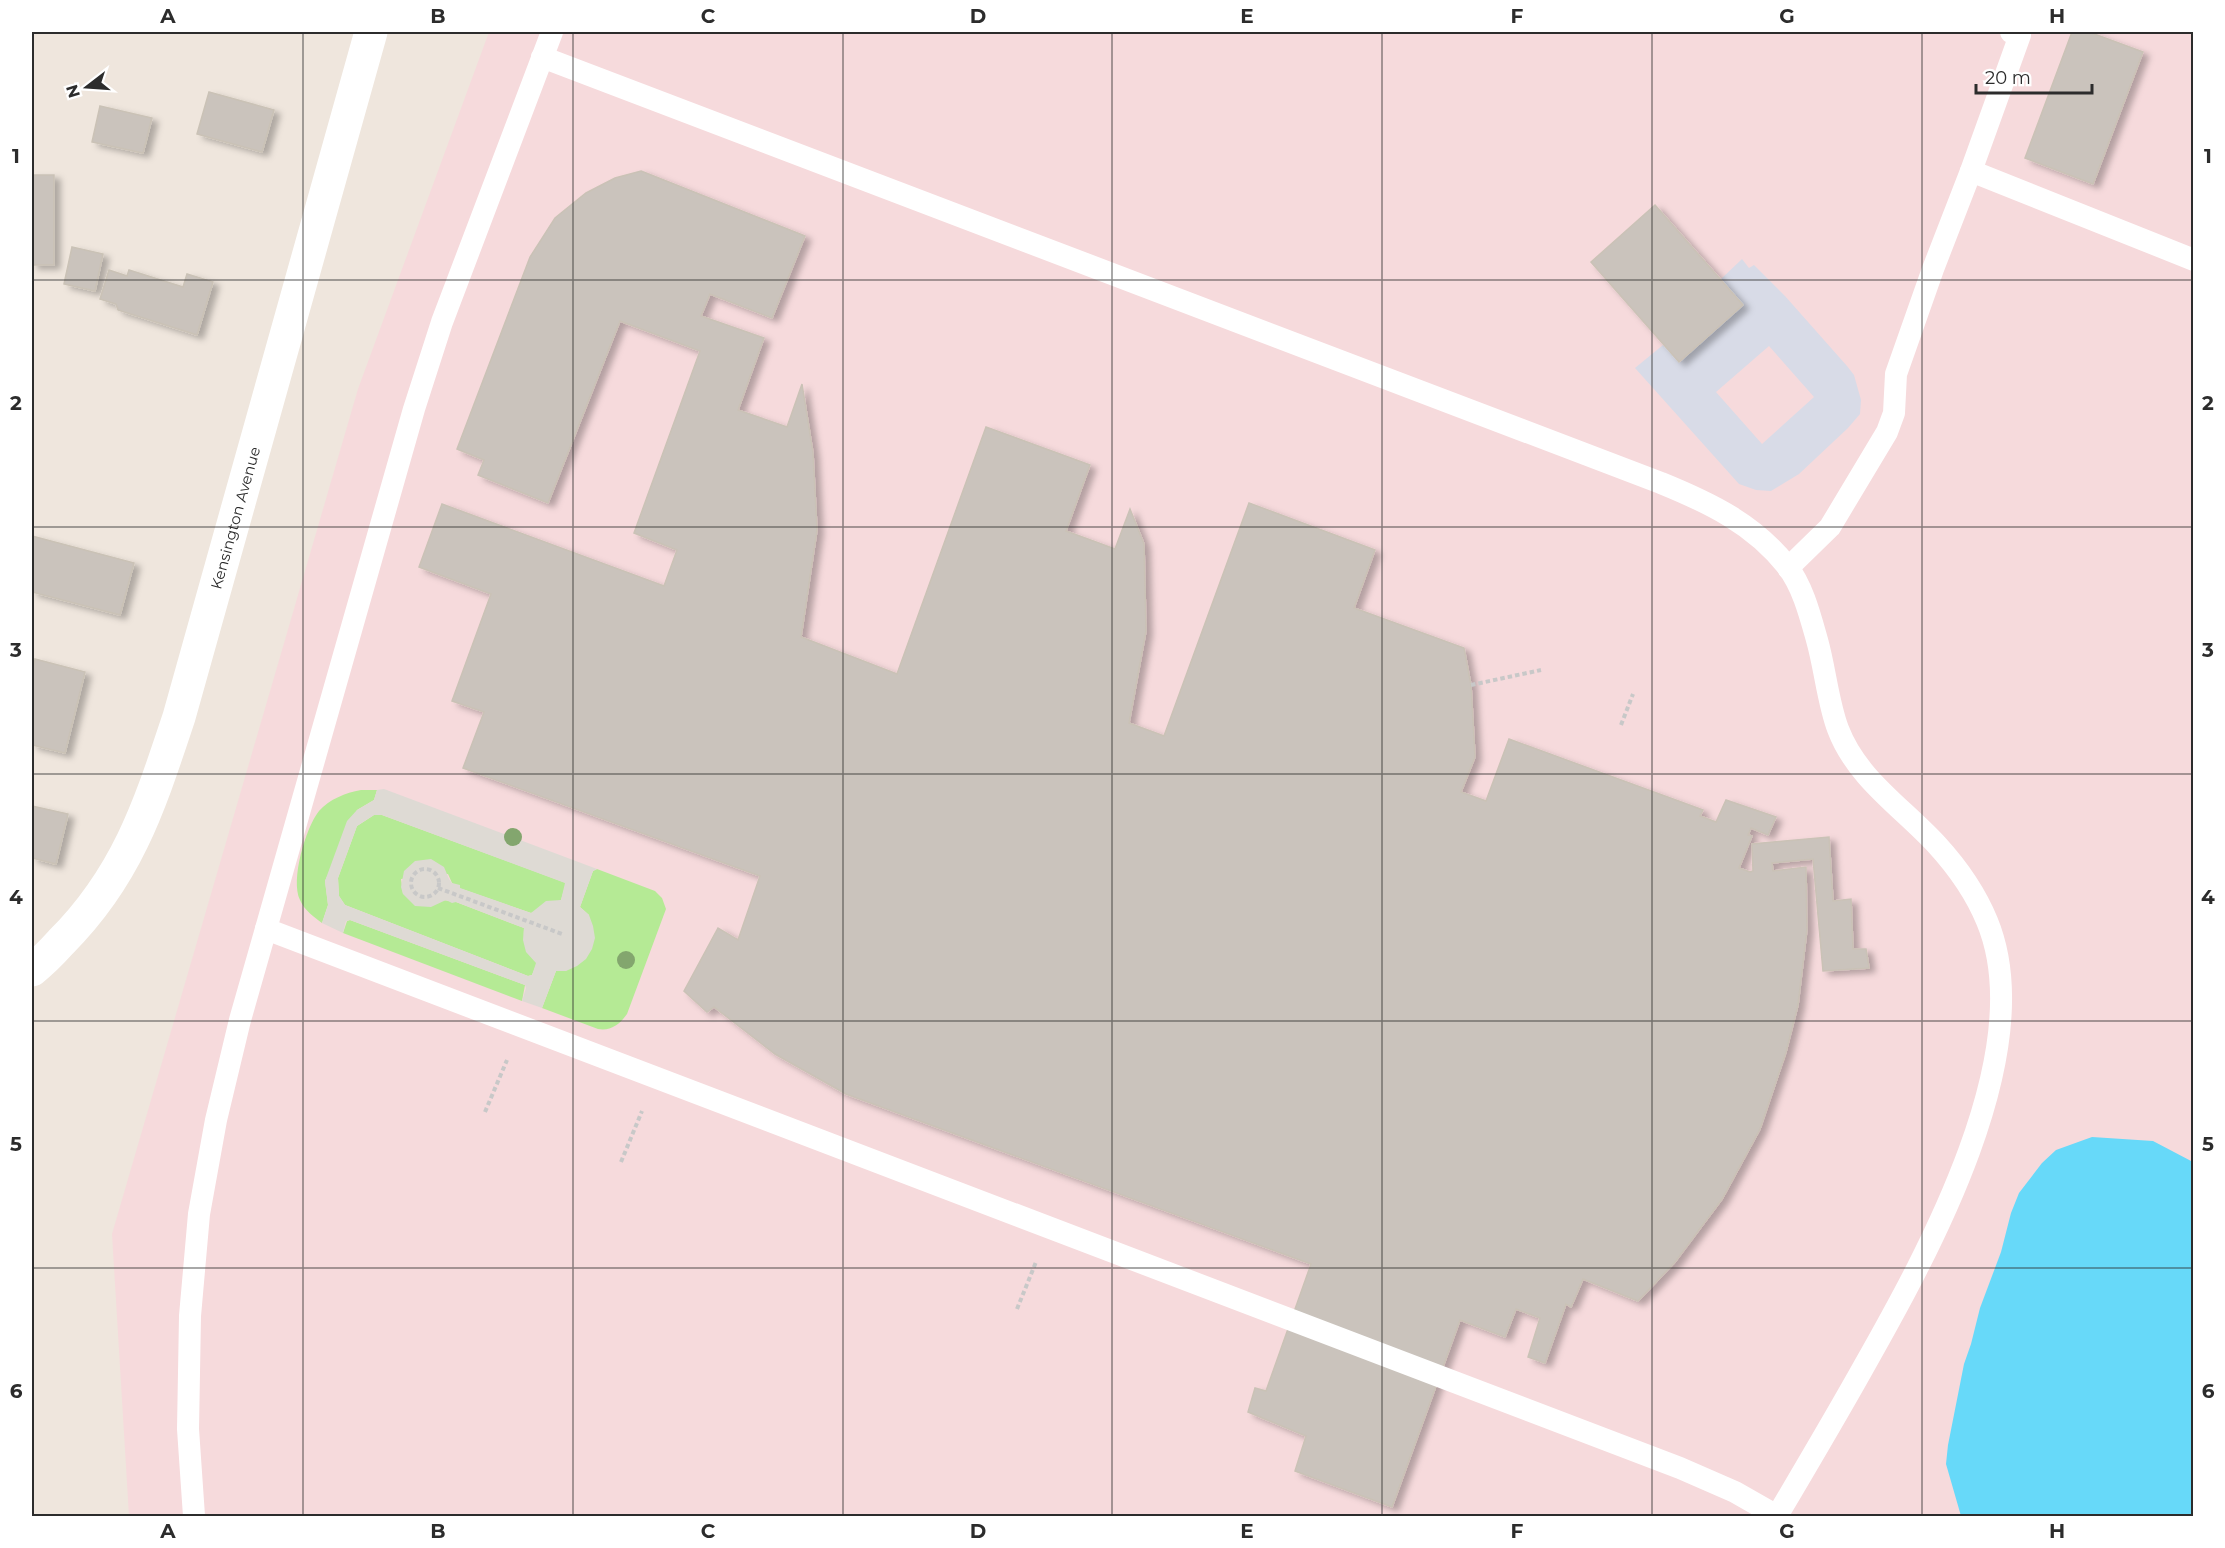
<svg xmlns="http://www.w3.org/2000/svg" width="2225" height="1548" font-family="Montserrat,sans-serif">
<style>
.medical{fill:#f6dadc}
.airport{fill:#d8dbe7;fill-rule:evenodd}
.green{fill:#b5ea95}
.plaza{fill:#dedad4;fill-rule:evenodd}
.water{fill:#67d9f9}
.building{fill:#cac3bc;stroke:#cac2b6;stroke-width:1.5;filter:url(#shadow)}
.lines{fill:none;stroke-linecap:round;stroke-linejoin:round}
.path{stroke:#c8c8c8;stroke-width:4;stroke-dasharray:4.5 3;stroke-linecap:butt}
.service{stroke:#fff;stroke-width:22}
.secondary{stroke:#fff;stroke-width:33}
.tree{fill:#83a66e}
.grid{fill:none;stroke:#2c2c2c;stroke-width:1.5;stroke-opacity:0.55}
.labels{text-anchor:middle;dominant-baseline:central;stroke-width:4.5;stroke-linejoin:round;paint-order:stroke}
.street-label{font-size:15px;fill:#2c2c2c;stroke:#fff}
.neatline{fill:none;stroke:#2c2c2c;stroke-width:2}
.grid-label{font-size:20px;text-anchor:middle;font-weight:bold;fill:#2c2c2c}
</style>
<defs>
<filter id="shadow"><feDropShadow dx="6" dy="4" stdDeviation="3" flood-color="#0004"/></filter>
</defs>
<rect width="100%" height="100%" fill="#efe6dd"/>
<path class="medical" d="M489,32H2193V1516H129L112,1234L358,389Z"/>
<path class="airport" d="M1742,259L1749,268L1754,265L1785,296L1847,366L1854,375L1861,400L1860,414L1848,428L1799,474L1771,491L1756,490L1739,484L1635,368L1663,345L1680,362L1743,305L1721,279ZM1769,346L1814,397L1762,444L1716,392Z"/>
<g class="green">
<path d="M361,790H377L374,800L357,810L325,881L328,905L322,923C314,917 304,910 300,900C290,880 306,827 319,811C330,799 345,793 361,790Z"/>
<path d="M374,815H382L566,883L561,900L531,913L459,888L452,883L448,874L401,879L403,894L456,902L524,928C523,944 526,951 537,963L532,975L528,976L345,905L339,896L338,878L357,826Z"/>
<path d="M597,869L655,891L662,898L666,909L627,1014C619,1025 611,1031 598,1029L542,1008L556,971H566L589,915L580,907L593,871Z"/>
<path d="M350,920L525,985L522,1001L343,933L347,921Z"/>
</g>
<path class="plaza" d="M384,789L597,869L593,871L580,907L589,915L593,926L595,938L592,949L586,959L577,966L566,971H556L542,1008L522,1001L526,988L525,985L350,920L346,921L343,933L322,923L328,905L325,881L347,821L357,810L374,800L377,790ZM374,815H382L565,883L561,900L546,901L531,913L460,888V885L452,883L449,879L444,867L431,859L415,861L404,871L401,887L403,894L415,906L431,907L446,900L452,903L456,902L524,928L523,940L526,952L536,963L532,975L528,976L345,905L339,896L338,878L357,826Z"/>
<path class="water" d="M2092,1137L2153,1141L2193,1162V1516H1961L1946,1464L1948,1445L1964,1364L1971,1344L1980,1308L2001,1252L2011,1213L2019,1193L2042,1163L2056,1150Z"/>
<g class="building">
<path d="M2072,32H2089L2143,52L2093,184L2025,158Z"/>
<path d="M209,92L274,110L262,152L197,134Z"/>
<path d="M100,106L152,118L143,153L92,142Z"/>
<path d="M641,171L805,236L772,318L710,294L701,316L764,338L738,410L787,427L802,384L813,453L817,530L801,637L897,674L986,427L1090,465L1066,531L1115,549L1130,509L1144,544L1146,631L1129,723L1164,736L1249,503L1375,550L1354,608L1464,648L1471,685L1475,757L1461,792L1486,801L1509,739L1703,810L1700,816L1716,822L1726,800L1776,817L1768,835L1751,828L1748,835L1752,836L1739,868L1750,872L1753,871L1752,844L1829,837L1833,901L1851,899L1853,949H1866L1869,968L1823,971L1813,859L1772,863L1773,871L1806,867L1807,929L1798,1005L1786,1052L1760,1129L1722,1199L1675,1262L1638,1301L1583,1279L1571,1307L1566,1304L1545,1363L1528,1357L1540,1318L1516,1309L1505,1337L1460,1320L1392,1507L1295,1471L1306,1436L1248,1412L1255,1388L1266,1391L1311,1264L846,1094L775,1054L714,1007L707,1012L684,991L718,928L738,940L760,876L463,768L484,712L452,701L491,594L419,567L442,504L664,586L677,550L634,533L700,351L620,321L548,503L478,475L484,460L457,449L530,257L555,218L586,193L615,178Z"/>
<rect x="32" y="175" width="22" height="90"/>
<path d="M1655,205L1743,305L1679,362L1591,262Z"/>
<path d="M72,247L103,254L95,291L64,284Z"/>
<path d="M109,270L127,276L129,270L183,287L187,274L213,282L197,335L118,310L116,304L100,299Z"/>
<path d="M32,536L134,563L120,615L32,592Z"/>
<path d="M35,659L85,672L65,753L32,745V673Z"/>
<path d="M32,806L68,814L56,864L32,858Z"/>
</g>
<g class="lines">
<g class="path">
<path d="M1471,685L1541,670"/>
<path d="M1621,725L1633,694"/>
<circle cx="425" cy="883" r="14"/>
<path d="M438,888L562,934"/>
<path d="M485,1112L507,1060"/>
<path d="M621,1162L642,1111"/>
<path d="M1017,1309L1036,1262"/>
</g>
<g class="service">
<path d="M542,57L1661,483C1710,503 1754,524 1787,566C1803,587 1810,615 1817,640C1825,668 1828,703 1838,729C1857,779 1902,807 1937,845C1958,868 1975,892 1987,921C2041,1051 1927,1255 1863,1368C1835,1418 1806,1467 1777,1516"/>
<path d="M1971,171L2020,35L2011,32"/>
<path d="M1788,568L1830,527L1887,432L1894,413L1896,374L1933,269L1971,171L2194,260"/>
<path d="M266,929L1680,1468L1735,1492L1777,1516"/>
<path d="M194,1516L188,1429L190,1316L199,1214L216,1120L240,1020L414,409L442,322L552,32"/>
</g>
<path class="secondary" id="s1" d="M32,970C42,962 52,952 61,942C128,875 150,804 179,717L371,32"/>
</g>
<g class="tree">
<circle cx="513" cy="837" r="9"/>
<circle cx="626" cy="960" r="9"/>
</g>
<path class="grid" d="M303,32V1516M573,32V1516M843,32V1516M1112,32V1516M1382,32V1516M1652,32V1516M1922,32V1516M32,280H2194M32,527H2194M32,774H2194M32,1021H2194M32,1268H2194"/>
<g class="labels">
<g class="street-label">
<text stroke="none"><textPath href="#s1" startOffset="504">Kensington Avenue</textPath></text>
</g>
</g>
<rect width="2225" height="1548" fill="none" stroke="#ffffff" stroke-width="66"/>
<g transform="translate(87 87) rotate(253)" stroke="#ffffff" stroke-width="4.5" paint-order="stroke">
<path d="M0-4.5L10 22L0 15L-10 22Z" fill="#2c2c2c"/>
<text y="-9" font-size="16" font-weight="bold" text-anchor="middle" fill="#2c2c2c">N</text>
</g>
<path d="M1976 84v9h116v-9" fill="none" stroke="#2c2c2c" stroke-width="3"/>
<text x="1985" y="84" font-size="18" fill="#2c2c2c" stroke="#ffffff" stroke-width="4.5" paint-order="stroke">20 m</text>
<rect x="33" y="33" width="2159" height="1482" class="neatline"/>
<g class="grid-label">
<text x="168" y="23">A</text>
<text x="438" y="23">B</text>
<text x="708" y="23">C</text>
<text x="978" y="23">D</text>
<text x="1247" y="23">E</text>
<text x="1517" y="23">F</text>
<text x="1787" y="23">G</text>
<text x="2057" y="23">H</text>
<text x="16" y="163">1</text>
<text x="2208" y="163">1</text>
<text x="16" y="410">2</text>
<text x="2208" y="410">2</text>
<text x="16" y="657">3</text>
<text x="2208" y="657">3</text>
<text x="16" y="904">4</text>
<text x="2208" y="904">4</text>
<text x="16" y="1151">5</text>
<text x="2208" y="1151">5</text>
<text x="16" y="1398">6</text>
<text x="2208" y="1398">6</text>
<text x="168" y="1538">A</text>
<text x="438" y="1538">B</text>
<text x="708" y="1538">C</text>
<text x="978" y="1538">D</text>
<text x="1247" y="1538">E</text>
<text x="1517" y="1538">F</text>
<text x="1787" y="1538">G</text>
<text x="2057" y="1538">H</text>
</g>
</svg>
